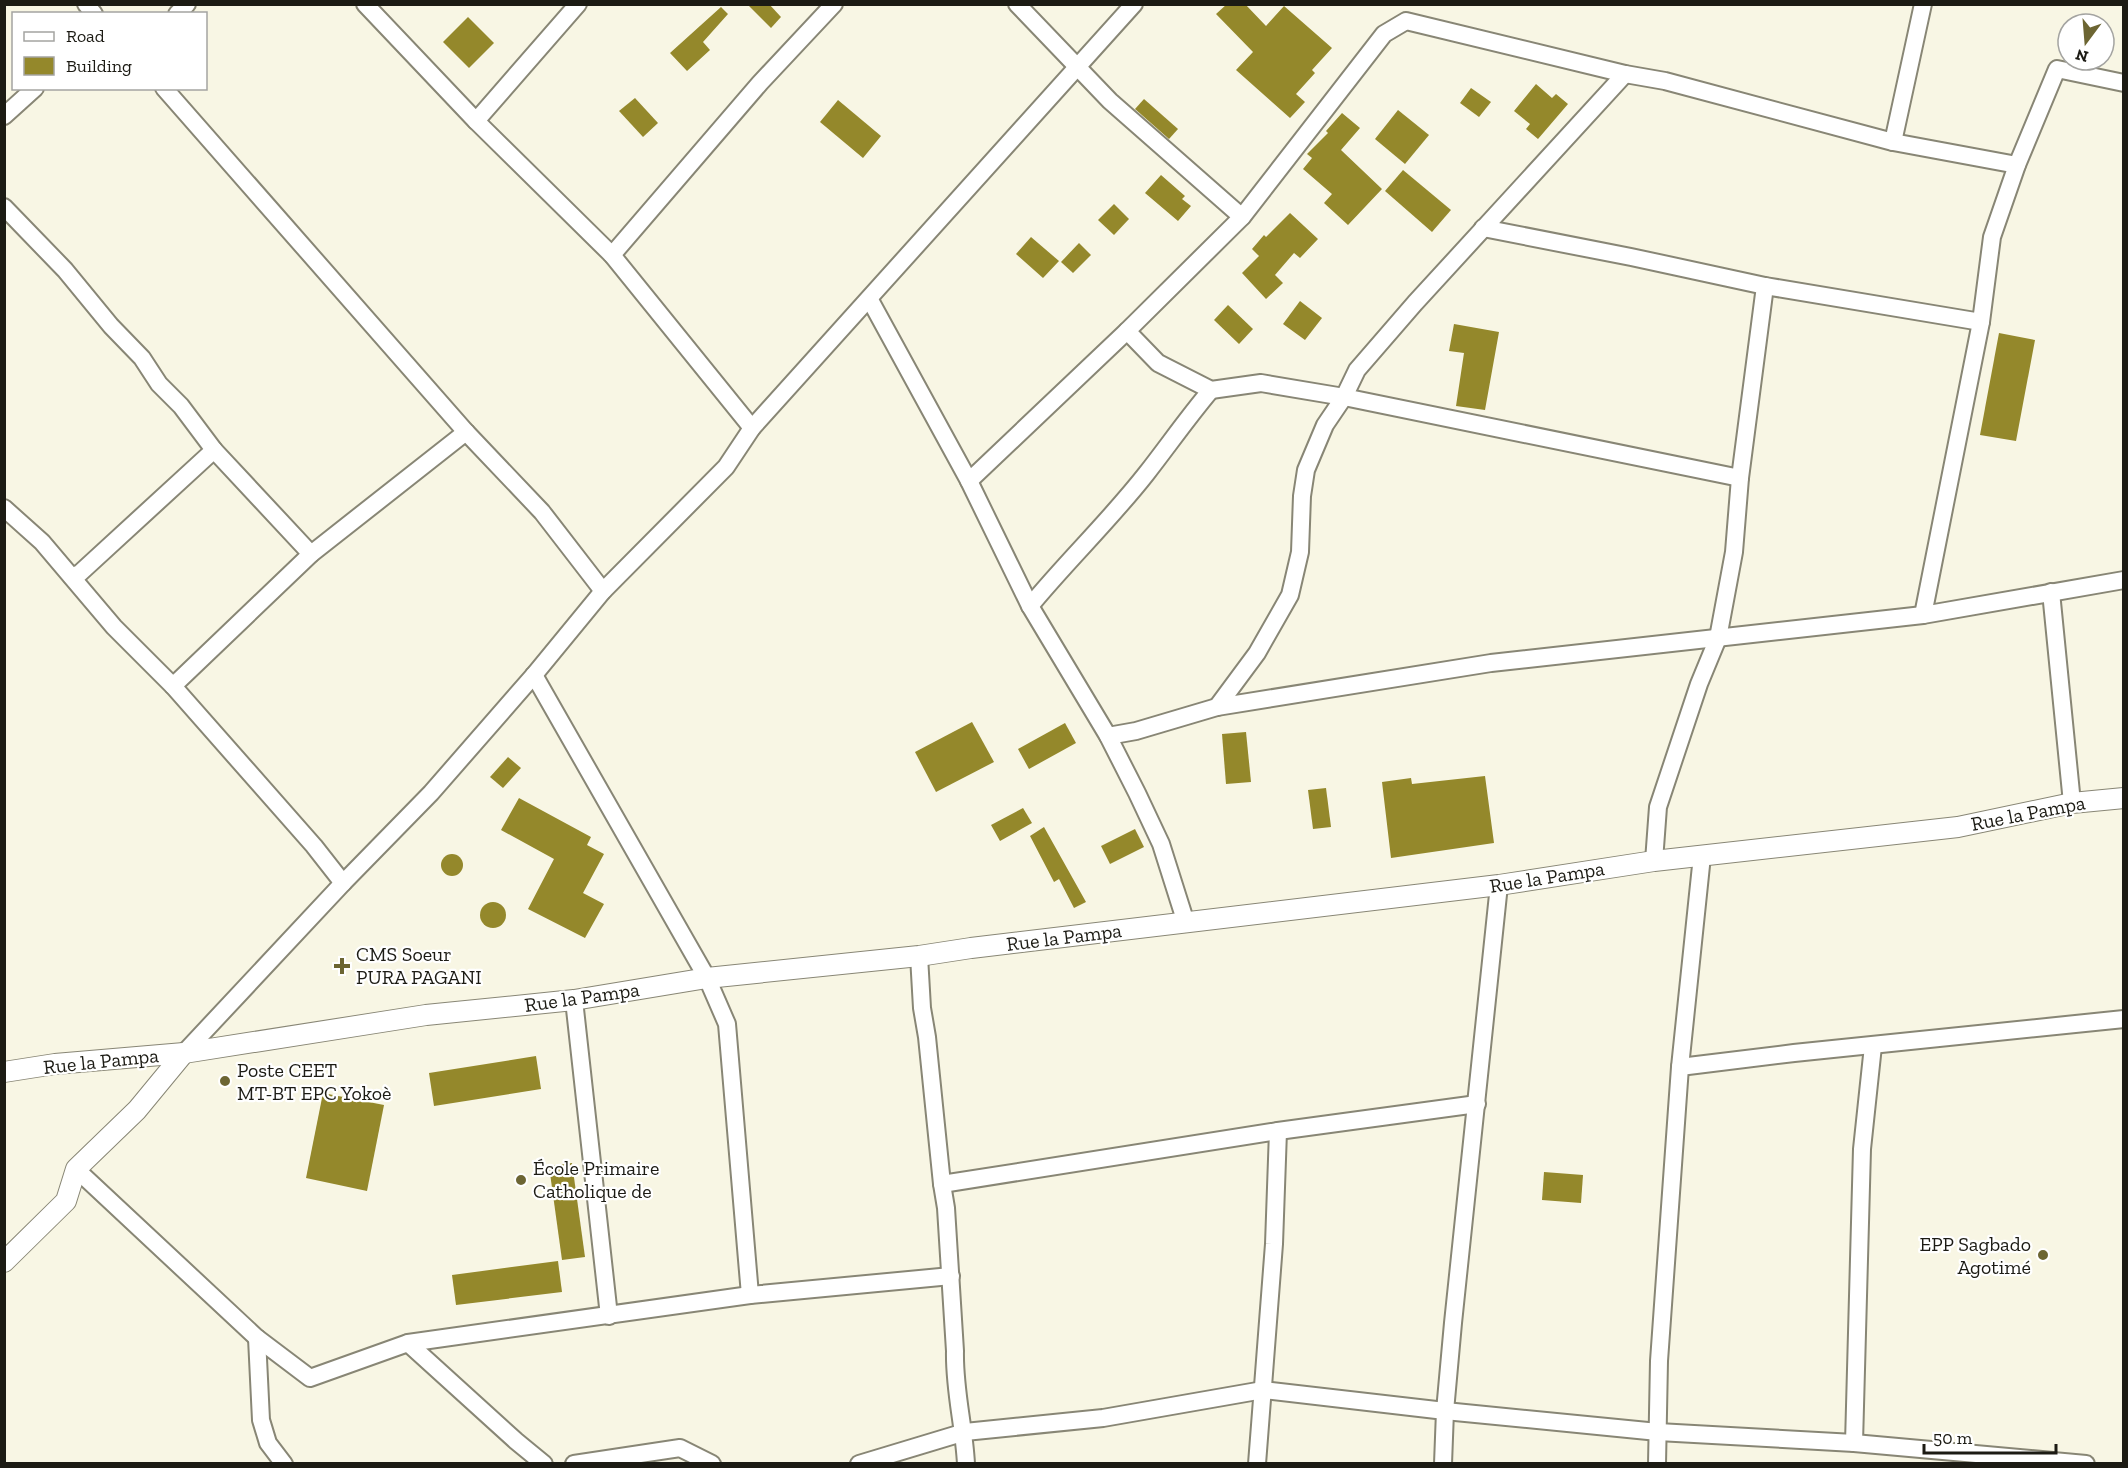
<svg xmlns="http://www.w3.org/2000/svg" width="2128" height="1468" font-family="'Zilla Slab',serif">
<style>
.building{fill:#94882b}
.lines{fill:none;stroke-linecap:round;stroke-linejoin:round}
.minor-casing{stroke:#888675;stroke-width:20}
.tertiary-casing{stroke:#888675;stroke-width:22}
.minor{stroke:#fff;stroke-width:16}
.tertiary{stroke:#fff;stroke-width:20}
.poi-dot{fill:#6c6532;stroke:#fff;stroke-width:2}
.labels{text-anchor:middle;dominant-baseline:central;stroke-width:4.5;stroke-linejoin:round;paint-order:stroke}
.street-label{font-size:20px;fill:#1c1b14;stroke:#fff}
.poi-label{font-size:20px;fill:#1c1b14;stroke:#fff;text-anchor:start}
</style>
<rect width="100%" height="100%" fill="#f8f6e4"/>
<g class="building">
<path d="M747,4H769L781,17L771,28Z"/>
<path d="M1227,4H1245L1266,26L1284,6L1332,48L1312,70L1315,73L1296,94L1305,102L1290,118L1236,70L1253,52L1216,14Z"/>
<path d="M721,7L728,14L703,42L710,50L687,71L670,53Z"/>
<path d="M468,17L494,43L469,68L443,42Z"/>
<path d="M1536,84L1552,98L1556,94L1568,104L1538,139L1526,129L1530,124L1514,111Z"/>
<path d="M1471,88L1491,102L1479,117L1460,103Z"/>
<path d="M635,98L658,123L643,137L619,111Z"/>
<path d="M1144,99L1178,129L1169,139L1135,109Z"/>
<path d="M838,100L881,136L863,158L820,122Z"/>
<path d="M1398,110L1429,135L1405,164L1375,139Z"/>
<path d="M1342,113L1360,128L1341,150L1382,189L1348,225L1324,203L1332,194L1303,169L1312,158L1307,154L1328,133L1326,131Z"/>
<path d="M1403,170L1451,210L1432,232L1385,191Z"/>
<path d="M1161,175L1185,196L1182,199L1191,206L1178,221L1145,193Z"/>
<path d="M1114,204L1129,219L1114,235L1098,220Z"/>
<path d="M1290,213L1318,239L1300,258L1294,253L1275,275L1283,283L1266,299L1242,273L1259,256L1252,249L1264,235L1266,237Z"/>
<path d="M1031,237L1059,261L1043,278L1016,254Z"/>
<path d="M1079,243L1091,255L1073,273L1061,262Z"/>
<path d="M1300,301L1322,318L1305,340L1283,324Z"/>
<path d="M1228,305L1253,329L1239,344L1214,320Z"/>
<path d="M1454,324L1499,332L1485,410L1456,406L1464,353L1449,351Z"/>
<path d="M1999,333L2035,340L2016,441L1980,435Z"/>
<path d="M972,722L994,762L936,792L915,752Z"/>
<path d="M1065,723L1076,743L1029,769L1018,749Z"/>
<path d="M1246,732L1251,782L1226,784L1222,734Z"/>
<path d="M508,757L521,768L503,788L490,777Z"/>
<path d="M1485,776L1494,843L1391,858L1382,782L1411,778L1412,784Z"/>
<path d="M1326,788L1331,827L1313,829L1308,790Z"/>
<path d="M519,798L591,837L587,845L604,854L583,893L604,904L585,938L528,909L554,859L501,830Z"/>
<path d="M1023,808L1032,823L1000,841L991,825Z"/>
<path d="M1044,827L1086,902L1074,908L1059,879L1054,882L1030,836Z"/>
<path d="M1135,829L1144,847L1110,864L1101,846Z"/>
<circle cx="452" cy="865" r="11"/>
<circle cx="493" cy="915" r="13"/>
<path d="M536,1056L541,1089L434,1106L429,1073Z"/>
<path d="M323,1093L384,1105L367,1191L306,1178Z"/>
<path d="M572,1163L585,1257L562,1260L549,1166Z"/>
<path d="M1544,1172L1583,1175L1581,1203L1542,1200Z"/>
<path d="M558,1261L562,1292L456,1305L452,1275Z"/>
</g>
<g class="lines">
<g class="minor-casing">
<g id="minor">
<path d="M86,4L94,14"/>
<path d="M365,4L476,121L578,4"/>
<path d="M1017,4L1110,101L1242,217L1384,34L1406,21L1625,74L1665,81L1893,142L2017,165"/>
<path d="M177,14L187,4"/>
<path d="M164,88L466,432L542,512L603,591"/>
<path d="M4,116L35,88"/>
<path d="M476,121L612,255L752,428"/>
<path d="M1893,142L1923,4"/>
<path d="M4,207L65,270L111,326L142,358L159,384L181,406L214,450L311,554"/>
<path d="M1242,217L1127,331L1158,363L1211,390L1261,383L1344,397L1740,478"/>
<path d="M1483,228L1631,257L1765,286L1981,322"/>
<path d="M612,255L760,83L834,4"/>
<path d="M870,300L969,481L1030,606L1108,736L1137,793L1161,844L1186,923"/>
<path d="M969,481L1127,331"/>
<path d="M4,508L42,542L114,627L173,686"/>
<path d="M72,577L80,573L214,450"/>
<path d="M2051,592L2072,803"/>
<path d="M1030,606C1067,561 1110,520 1146,474C1168,446 1188,417 1211,390"/>
<path d="M1923,615L1981,322L1992,237L2017,165L2057,69L2124,83"/>
<path d="M534,675L707,978L727,1024L750,1295"/>
<path d="M1217,707L1257,653L1290,595L1300,552L1302,496L1306,470L1325,425L1344,397L1357,370L1415,303L1625,74"/>
<path d="M1108,736L1136,731L1217,707L1491,663L1923,615L2124,580"/>
<path d="M1654,861L1658,807L1699,684L1718,638L1734,552L1740,478L1765,286"/>
<path d="M343,883L314,846L173,686L311,554L466,432"/>
<path d="M919,956L922,1008L927,1037L942,1184L946,1208L955,1351C954,1390 964,1425 966,1464"/>
<path d="M574,1000L609,1316"/>
<path d="M184,1053L343,883L431,793L534,675L603,591L726,467L752,428L1134,4"/>
<path d="M1680,1067L1702,856"/>
<path d="M76,1169L257,1338L310,1378L408,1343L750,1295L951,1276"/>
<path d="M942,1184L1278,1131L1477,1104"/>
<path d="M257,1338L261,1420L268,1443L284,1464"/>
<path d="M408,1343L516,1441L544,1464"/>
<path d="M1854,1443L1862,1149L1873,1046"/>
<path d="M574,1464L680,1448L712,1464"/>
<path d="M859,1464L965,1432L1103,1418L1263,1390L1445,1411L1658,1432L1854,1443L2086,1464"/>
<path d="M1257,1464L1274,1244L1278,1131"/>
<path d="M1443,1464L1445,1411L1453,1323L1499,885"/>
<path d="M1657,1464L1659,1361L1680,1067L1794,1053L2124,1019"/>
</g>
</g>
<g class="tertiary-casing">
<g id="tertiary">
<path d="M4,1072L55,1064L184,1053L426,1015L574,1000L707,978L919,956L971,948L1499,885L1654,861L1958,827L2072,803L2124,798"/>
<path d="M4,1262L66,1201L76,1169L137,1110L184,1053"/>
</g>
</g>
<use href="#minor" class="minor"/>
<use href="#tertiary" class="tertiary"/>
</g>
<g class="poi-dot">
<path d="M339 957h6v6h6v6h-6v6h-6v-6h-6v-6h6z"/>
<circle cx="225" cy="1081" r="6"/>
<circle cx="521" cy="1180" r="6"/>
<circle cx="2043" cy="1255" r="6"/>
</g>
<g class="labels">
<g class="street-label">
<text transform="translate(2028 813) rotate(-11)">Rue la Pampa</text>
<text transform="translate(1547 877) rotate(-9)">Rue la Pampa</text>
<text transform="translate(1064 937) rotate(-7)">Rue la Pampa</text>
<text transform="translate(582 997) rotate(-8)">Rue la Pampa</text>
<text transform="translate(101 1061) rotate(-6)">Rue la Pampa</text>
</g>
<g class="poi-label">
<text x="356" y="954">CMS Soeur<tspan x="356" dy="23">PURA PAGANI</tspan></text>
<text x="237" y="1070">Poste CEET<tspan x="237" dy="23">MT-BT EPC Yokoè</tspan></text>
<text x="533" y="1168">École Primaire<tspan x="533" dy="23">Catholique de</tspan></text>
<text x="2031" y="1244" text-anchor="end">EPP Sagbado<tspan x="2031" dy="23">Agotimé</tspan></text>
</g>
</g>
<rect width="2128" height="1468" fill="none" stroke="#1c1b14" stroke-width="12"/>
<rect x="12" y="12" width="195" height="78" fill="#ffffff" stroke="#a4a4a1" stroke-width="1.5"/>
<rect x="24" y="32" width="30" height="9" fill="#ffffff" stroke="#a4a4a1" stroke-width="1.5"/>
<text x="66" y="42" font-size="18" fill="#1c1b14">Road</text>
<rect x="24" y="57" width="30" height="18" fill="#94882b" stroke="#a4a4a1" stroke-width="1.5"/>
<text x="66" y="72" font-size="18" fill="#1c1b14">Building</text>
<g transform="translate(2086 42) rotate(196)"><circle r="28" fill="#ffffff" stroke="#a4a4a1" stroke-width="1.5"/>
<path d="M0-4.5L10 22L0 15L-10 22Z" fill="#6c6532"/>
<text y="-9" font-size="16" font-weight="bold" text-anchor="middle" fill="#1c1b14">N</text>
</g>
<path d="M1924 1444v9h132v-9" fill="none" stroke="#1c1b14" stroke-width="3"/>
<text x="1933" y="1444" font-size="18" fill="#1c1b14" stroke="#ffffff" stroke-width="4.5" paint-order="stroke">50 m</text>
</svg>
